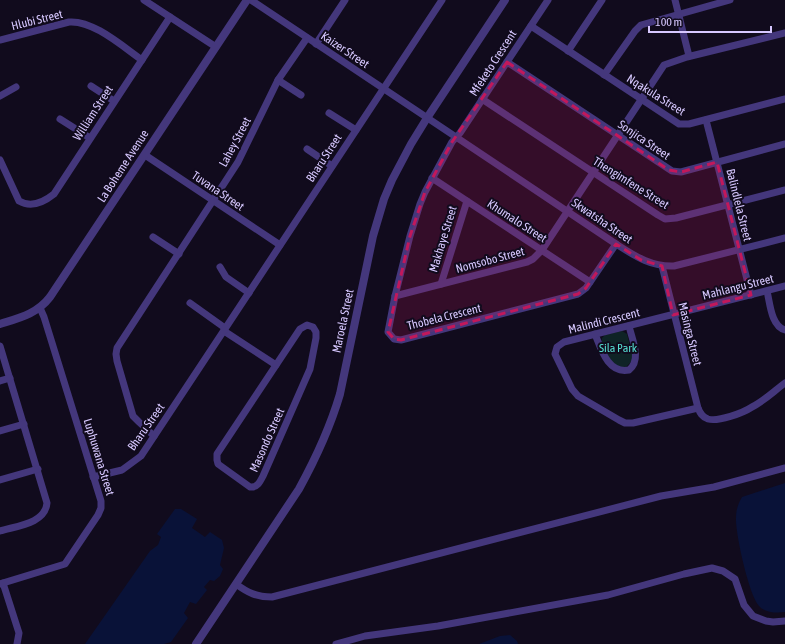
<svg xmlns="http://www.w3.org/2000/svg" width="785" height="644" font-family="'Asap Condensed',sans-serif">
<style>
.green{fill:#0f2326}
.water{fill:#091238}
.lines{fill:none;stroke-linecap:round;stroke-linejoin:round}
.minor{stroke:#44377c;stroke-width:7}
.tertiary{stroke:#44377c;stroke-width:8}
.marked{fill:#c2185b;fill-opacity:0.2;stroke:#c2185b;stroke-width:3;stroke-dasharray:8 5;stroke-linejoin:round}
.labels{text-anchor:middle;dominant-baseline:central;stroke-width:4;stroke-linejoin:round;paint-order:stroke}
.street-label{font-size:12px;fill:#d7c8ff;stroke:#110b1d}
.park-label{font-size:12px;fill:#55ddd1;stroke:#110b1d}
</style>
<rect width="100%" height="100%" fill="#110b1d"/>
<path class="green" d="M622,331L627,334L633,358L632,361L626,367C625,367 620,367 620,367C610,363 600,347 602,338L605,335Z"/>
<g class="water">
<path d="M785,483V612C777,613 765,613 759,606C749,596 735,532 736,518C736,510 738,504 742,497Z"/>
<path d="M175,509H181L197,519L192,528L205,537L210,532L222,540L224,548L220,565L223,569L220,576L214,581L210,580L204,587L207,590L196,604L190,602L184,613L188,618L171,642L164,644H85L150,551L158,545L161,537L157,534Z"/>
<path d="M510,635L517,641L518,644H479L500,636Z"/>
</g>
<g class="lines">
<g class="minor">
<path d="M144,0L216,47"/>
<path d="M251,0L616,244C635,256 651,267 674,266L785,238"/>
<path d="M548,0L460,133L452,142L425,192L420,204L410,236L395,296L388,332L394,339L401,340L578,294L586,288L616,244"/>
<path d="M675,0L689,56"/>
<path d="M531,26L679,124H689L785,99"/>
<path d="M0,40L69,22C93,20 122,46 142,60"/>
<path d="M316,44L345,0"/>
<path d="M568,51L602,0"/>
<path d="M507,62L672,171L681,172L785,144"/>
<path d="M604,75L635,31L641,25L730,0"/>
<path d="M278,80L301,95"/>
<path d="M91,86L114,101"/>
<path d="M0,96L16,87"/>
<path d="M482,99L658,215L665,219L676,218L785,190"/>
<path d="M329,113L356,130"/>
<path d="M60,119L90,138"/>
<path d="M706,120L751,295"/>
<path d="M307,149L332,166"/>
<path d="M145,155L280,245"/>
<path d="M0,160L19,201C31,208 44,202 54,194L170,17"/>
<path d="M432,178L590,282"/>
<path d="M153,237L179,254"/>
<path d="M662,266L698,408C700,413 702,417 708,419C718,422 743,413 752,407C764,401 774,391 785,383"/>
<path d="M220,267L226,277L249,293"/>
<path d="M441,284L467,201"/>
<path d="M767,291C770,303 771,326 785,330"/>
<path d="M395,296L527,262L533,259L542,250L664,65L687,57L785,33"/>
<path d="M190,303L225,328"/>
<path d="M307,325L313,327L316,332V338L310,369L263,476C260,482 257,488 250,487L218,464L217,460V454L300,329Z"/>
<path d="M224,331L276,365"/>
<path d="M595,334C601,349 608,374 629,370C642,360 632,339 629,326"/>
<path d="M0,346L47,503C45,524 16,526 0,531"/>
<path d="M0,381L10,378"/>
<path d="M698,408L633,423H625L619,420L578,396L572,389L555,354L557,347L564,342L785,286"/>
<path d="M0,431L24,424"/>
<path d="M154,436L139,422L133,416L117,361L116,354L117,348L238,162L278,80L307,38"/>
<path d="M93,477L122,470L141,456L442,0"/>
<path d="M0,480L38,469"/>
<path d="M3,583L19,633L17,644"/>
<path d="M0,584L65,564L98,515L101,508V501L44,317L40,308"/>
<path d="M236,584C248,593 257,597 272,597L661,496L714,487L785,468"/>
<path d="M336,644L365,636L438,626L608,595L684,574L712,568L723,571L735,579L744,605L753,616L766,621L773,622L785,621"/>
</g>
<g class="tertiary">
<path d="M0,324C19,318 37,314 50,297L247,0"/>
<path d="M196,644L299,489C316,458 330,428 340,394L373,236L384,199L392,180L411,144L427,118L505,0"/>
</g>
</g>
<path class="marked" d="M507,62L669,170L681,172L717,162L751,295L673,315L662,266L641,260L616,244L586,288L578,294L401,340L394,339L388,332L410,236L425,192L452,142Z"/>
<g class="labels">
<g class="street-label">
<text transform="translate(37 20) rotate(-14)">Hlubi Street</text>
<text transform="translate(345 50) rotate(34)">Kaizer Street</text>
<text transform="translate(493 63) rotate(-57)">Mfeketo Crescent</text>
<text transform="translate(656 95) rotate(32)">Nqakula Street</text>
<text transform="translate(93 113) rotate(-57)">William Street</text>
<text transform="translate(644 140) rotate(34)">Sonjica Street</text>
<text transform="translate(235 142) rotate(-62)">Lahey Street</text>
<text transform="translate(324 158) rotate(-57)">Bharu Street</text>
<text transform="translate(123 166) rotate(-57)">La Boheme Avenue</text>
<text transform="translate(631 183) rotate(32)">Thengimfene Street</text>
<text transform="translate(218 191) rotate(34)">Tuvana Street</text>
<text transform="translate(739 205) rotate(76)">Balindlela Street</text>
<text transform="translate(517 221) rotate(33)">Khumalo Street</text>
<text transform="translate(602 221) rotate(34)">Skwatsha Street</text>
<text transform="translate(443 239) rotate(-73)">Makhaye Street</text>
<text transform="translate(490 260) rotate(-15)">Nomsobo Street</text>
<text transform="translate(738 287) rotate(-14)">Mahlangu Street</text>
<text transform="translate(444 317) rotate(-14)">Thobela Crescent</text>
<text transform="translate(343 321) rotate(-78)">Maroela Street</text>
<text transform="translate(604 321) rotate(-14)">Malindi Crescent</text>
<text transform="translate(690 334) rotate(76)">Masinga Street</text>
<text transform="translate(146 427) rotate(-55)">Bharu Street</text>
<text transform="translate(267 440) rotate(-66)">Masondo Street</text>
<text transform="translate(99 457) rotate(73)">Luphuwana Street</text>
</g>
<g class="park-label">
<text x="618" y="348">Sila Park</text>
</g>
</g>
<path d="M649 26v6h122v-6" fill="none" stroke="#d7c8ff" stroke-width="2"/>
<text x="655" y="26" font-size="12" fill="#d7c8ff" stroke="#110b1d" stroke-width="3" paint-order="stroke">100 m</text>
</svg>
